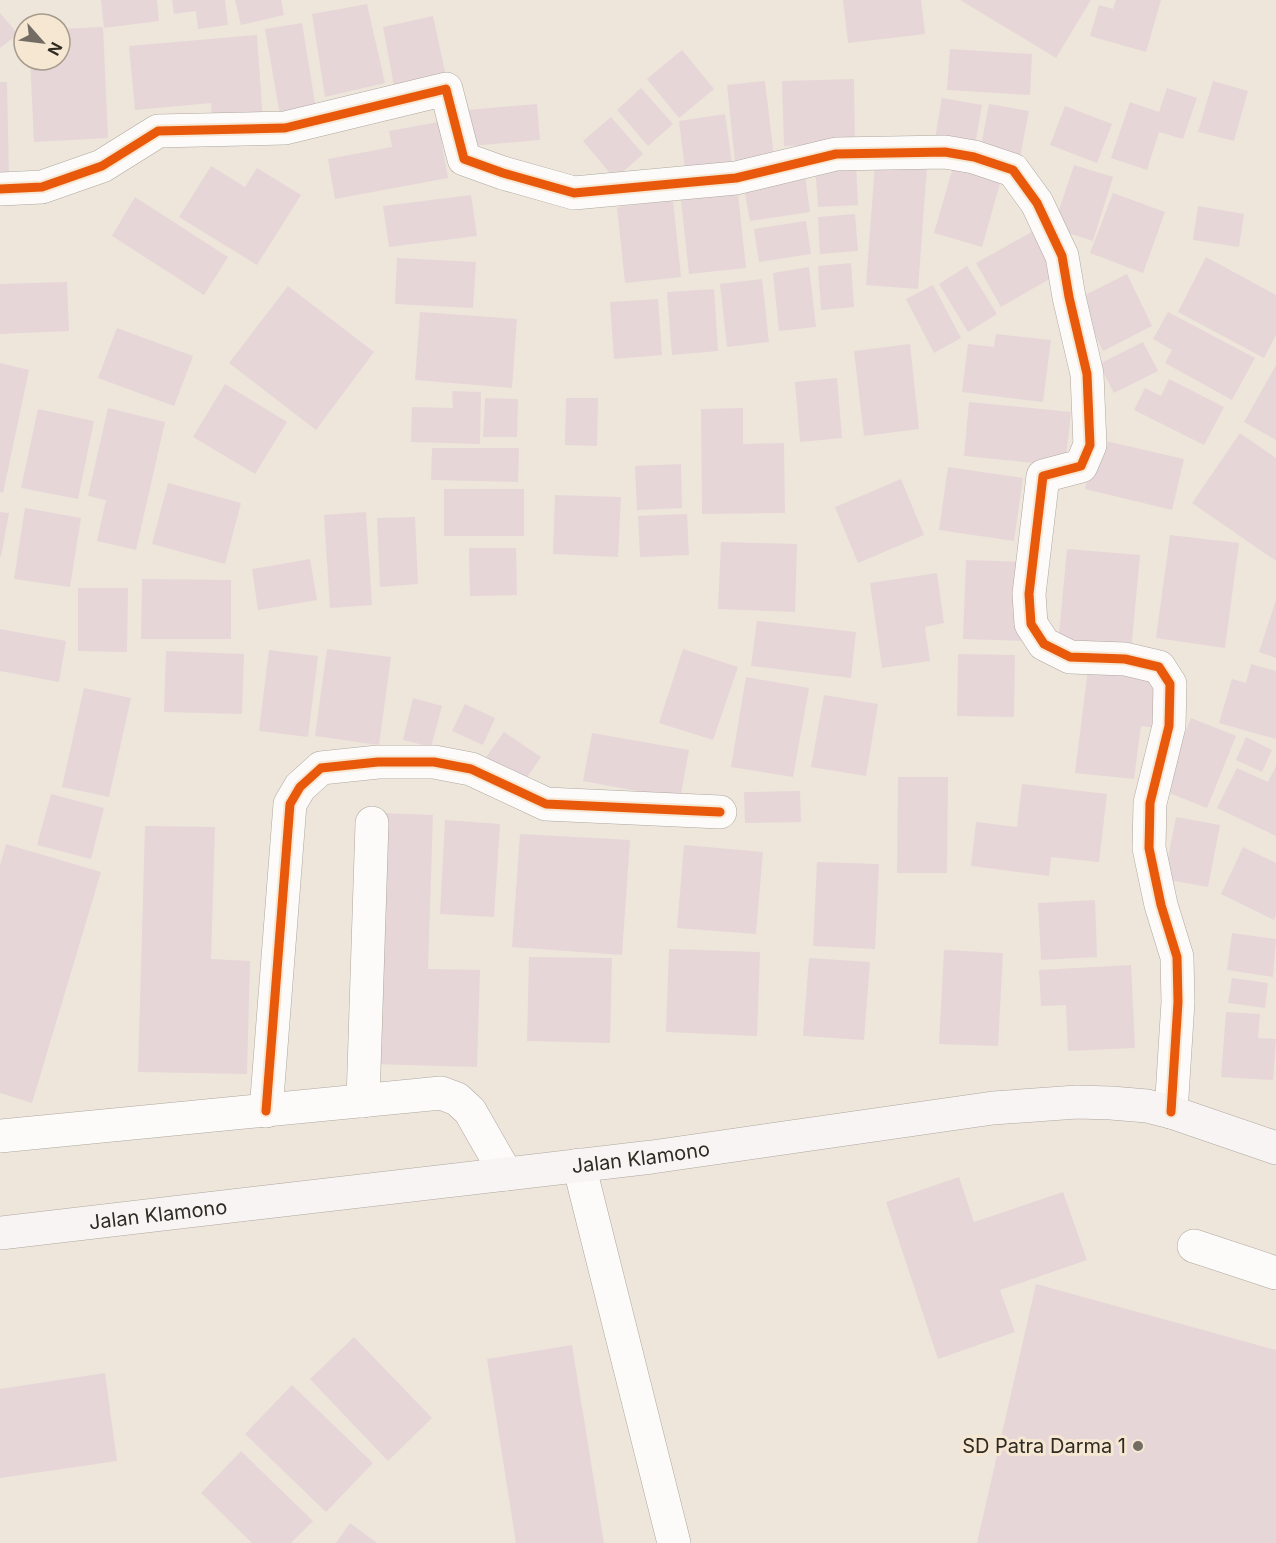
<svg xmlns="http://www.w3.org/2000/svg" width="1276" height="1543" font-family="Inter,sans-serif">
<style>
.building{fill:#e7d6d8}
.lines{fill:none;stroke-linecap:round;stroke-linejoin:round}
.minor-casing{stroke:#aea79e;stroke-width:34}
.secondary-casing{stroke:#aea79e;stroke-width:34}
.minor{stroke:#fcfbfa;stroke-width:33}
.secondary{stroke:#f8f4f4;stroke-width:33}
.cycleway-casing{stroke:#f6e7d3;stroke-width:13}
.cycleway{stroke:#e8590c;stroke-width:9}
.poi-dot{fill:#726c63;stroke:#f6e7d3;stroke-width:2}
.labels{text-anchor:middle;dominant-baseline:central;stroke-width:6;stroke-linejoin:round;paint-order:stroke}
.street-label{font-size:20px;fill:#2f2a22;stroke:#f6e7d3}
.poi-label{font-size:20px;fill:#2f2a22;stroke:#f6e7d3;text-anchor:end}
</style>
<rect width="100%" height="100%" fill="#eee6db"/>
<g class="building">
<path d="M101,0H157L159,21L104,28Z"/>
<path d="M172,0H225L228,25L198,29L196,11L174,14Z"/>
<path d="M235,0H281L284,15L241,25Z"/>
<path d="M843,0H921L925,34L848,43Z"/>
<path d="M960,0H1091L1056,58Z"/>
<path d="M1116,0H1161L1146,52L1090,36L1099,5L1113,9Z"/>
<path d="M367,4L385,83L325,97L312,14Z"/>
<path d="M0,13L18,34L0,48Z"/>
<path d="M433,16L447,81L395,91L383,27Z"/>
<path d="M302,23L316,109L280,115L265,29Z"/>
<path d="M103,27L108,138L34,142L30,60H60V29Z"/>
<path d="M257,35L263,122L213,127L211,103L135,110L129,46Z"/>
<path d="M950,49L1032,54L1030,95L947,90Z"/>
<path d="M682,50L714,89L679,118L647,79Z"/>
<path d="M854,79L855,144L784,146L782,81Z"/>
<path d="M765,81L774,157L735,162L727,85Z"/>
<path d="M1213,81L1248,91L1234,141L1198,132Z"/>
<path d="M0,82H7L9,179H0Z"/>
<path d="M641,88L673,124L648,146L617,110Z"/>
<path d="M1167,88L1197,98L1183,139L1159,132L1147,170L1111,158L1130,102L1159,112Z"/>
<path d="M942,98L982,105L974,151L934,144Z"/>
<path d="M537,104L540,140L470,146L467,110Z"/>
<path d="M989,104L1029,111L1020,157L980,151Z"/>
<path d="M1065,106L1112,124L1097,163L1050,145Z"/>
<path d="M725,114L732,163L685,169L679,121Z"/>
<path d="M611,117L643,154L615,179L583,141Z"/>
<path d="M438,122L448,178L335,199L328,159L392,147L389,131Z"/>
<path d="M856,162L858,205L818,207L815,165Z"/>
<path d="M875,164L927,167L918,289L866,285Z"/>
<path d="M954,164L1002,176L982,247L934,233Z"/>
<path d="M1074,165L1113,177L1093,241L1053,228Z"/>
<path d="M211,166L245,187L257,168L301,195L257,265L179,217Z"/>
<path d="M804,168L810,212L750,221L742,178Z"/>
<path d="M1113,193L1165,212L1143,273L1090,253Z"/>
<path d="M738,194L746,268L689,274L681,200Z"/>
<path d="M471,195L477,236L389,247L383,206Z"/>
<path d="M135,197L228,257L204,295L112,236Z"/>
<path d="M673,200L681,277L625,283L617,207Z"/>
<path d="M1198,206L1244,214L1239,247L1193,240Z"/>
<path d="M855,214L858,251L820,254L818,217Z"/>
<path d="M806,221L811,254L759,262L754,229Z"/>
<path d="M1035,230L1060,273L1001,307L976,263Z"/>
<path d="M1206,257L1276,295V335L1264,358L1178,312Z"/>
<path d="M397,258L476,262L473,308L395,304Z"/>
<path d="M851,263L854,307L821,310L818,266Z"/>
<path d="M967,266L997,314L968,332L939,284Z"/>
<path d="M809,267L816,327L779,331L773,273Z"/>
<path d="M1127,274L1152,326L1103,351L1077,299Z"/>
<path d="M762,279L769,342L727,347L720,284Z"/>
<path d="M67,282L69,331L0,334V284Z"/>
<path d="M933,285L961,338L934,353L906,299Z"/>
<path d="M288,286L374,352L316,430L229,363Z"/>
<path d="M714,289L718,351L672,355L667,292Z"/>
<path d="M658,299L662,355L614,359L610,302Z"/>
<path d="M420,312L517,319L512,388L415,380Z"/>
<path d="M1168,312L1255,358L1232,400L1165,363L1172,350L1153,339Z"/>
<path d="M117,328L193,356L174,406L98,378Z"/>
<path d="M996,334L1051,340L1043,402L962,392L968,344L994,347Z"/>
<path d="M1143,342L1158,371L1114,393L1099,364Z"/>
<path d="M910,344L919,429L864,436L854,351Z"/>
<path d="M0,363L29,370L3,493L0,492Z"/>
<path d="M1276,365V440L1244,422Z"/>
<path d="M837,378L842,438L800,442L795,382Z"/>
<path d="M1169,379L1224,407L1204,445L1134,410L1145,388L1161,396Z"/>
<path d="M225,384L287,422L255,474L193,437Z"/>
<path d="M452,391L481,392L480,444L411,442L412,407L453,408Z"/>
<path d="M485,398L518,399L517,437H483Z"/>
<path d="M566,398H598L597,446L565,445Z"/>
<path d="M969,402L1071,412L1065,466L964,456Z"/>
<path d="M108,408L165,422L136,550L97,541L106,500L88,496Z"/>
<path d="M743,408V444L784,443L785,513L702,514L701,409Z"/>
<path d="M38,409L94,421L78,499L21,488Z"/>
<path d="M1240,433L1276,458V561L1192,503Z"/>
<path d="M1097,439L1184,459L1172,510L1085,489Z"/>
<path d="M432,448H519L518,482L431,480Z"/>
<path d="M681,464L682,508L637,510L635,466Z"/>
<path d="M948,467L1023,478L1014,541L939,530Z"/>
<path d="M901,479L924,535L858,563L835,507Z"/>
<path d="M168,483L241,503L225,564L152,544Z"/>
<rect x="444" y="489" width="80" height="47"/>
<path d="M555,495L621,497L618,557L553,554Z"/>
<path d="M25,508L81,518L70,587L14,579Z"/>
<path d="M0,512L9,513L1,556H0Z"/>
<path d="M366,512L372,605L330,608L324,515Z"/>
<path d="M687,514L689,555L640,557L638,516Z"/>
<path d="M415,517L418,584L380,587L377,518Z"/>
<path d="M1170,535L1239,543L1225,648L1156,638Z"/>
<path d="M721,542L797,544L795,612L718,609Z"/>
<path d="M469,548H516L517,595L470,596Z"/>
<path d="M1067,549L1140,555L1131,651L1058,645Z"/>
<path d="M310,559L317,600L258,610L252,569Z"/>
<path d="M966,560L1027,562L1023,641L963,639Z"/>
<path d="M937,573L944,623L925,627L930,661L882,668L870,583Z"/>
<path d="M142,579L231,580V639H141Z"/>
<path d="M78,588H128L127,652L78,651Z"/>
<path d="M1276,600V658L1259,652Z"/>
<path d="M757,621L856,632L851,678L751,666Z"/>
<path d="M0,629L66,641L59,682L0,671Z"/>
<path d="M327,649L391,657L379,745L315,736Z"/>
<path d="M683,649L738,667L713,740L659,723Z"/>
<path d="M269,650L318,656L308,737L259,731Z"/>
<path d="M166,651L244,654L242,714L164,712Z"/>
<path d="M958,654L1015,655L1014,717L957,716Z"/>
<path d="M1251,664L1276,671V739L1219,723L1232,679L1246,683Z"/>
<path d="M1088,669L1164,677L1158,728L1141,726L1134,779L1075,773Z"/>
<path d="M746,677L809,688L793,777L731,767Z"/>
<path d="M84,688L131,698L109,797L62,787Z"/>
<path d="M824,695L878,704L866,776L811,767Z"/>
<path d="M413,698L442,706L431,747L403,740Z"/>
<path d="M465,704L495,718L483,745L452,731Z"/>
<path d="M1191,718L1236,736L1207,808L1162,790Z"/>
<path d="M504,732L541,757L524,782L486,757Z"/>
<path d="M592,733L689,750L680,799L583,781Z"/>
<path d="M1246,737L1272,750L1262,772L1236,760Z"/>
<path d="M1276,766V836L1217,808L1237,768L1268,782Z"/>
<path d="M898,777H948L947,873H897Z"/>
<path d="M1022,784L1107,794L1099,862L1051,857L1049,876L971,866L976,822L1017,827Z"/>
<path d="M800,791L801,822L745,823L744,792Z"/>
<path d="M51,794L104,808L91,859L37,845Z"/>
<path d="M382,813L433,815L428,969L480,970L477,1067L373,1064Z"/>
<path d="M1176,817L1220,825L1208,887L1164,879Z"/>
<path d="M445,820L500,824L494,917L440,914Z"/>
<path d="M145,826L215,827L211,959L250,961L247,1074L138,1072Z"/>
<path d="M520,834L630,840L622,955L512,947Z"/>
<path d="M6,844L101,872L32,1103L0,1093V866Z"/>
<path d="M684,845L763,852L756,934L677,928Z"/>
<path d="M1243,847L1276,863V915L1274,920L1221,894Z"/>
<path d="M817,862L879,864L875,949L813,946Z"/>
<path d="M1095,900L1097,957L1041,960L1038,903Z"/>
<path d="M1232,933L1276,939L1273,977L1227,970Z"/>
<path d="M669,949L760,952L757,1036L666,1032Z"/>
<path d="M944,950L1003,953L998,1046L939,1044Z"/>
<path d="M529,957L612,958L610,1043L527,1041Z"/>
<path d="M809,958L870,962L864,1040L803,1036Z"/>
<path d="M1131,965L1135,1048L1068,1051L1066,1005L1041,1006L1039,970Z"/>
<path d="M1232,978L1268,983L1265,1008L1228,1003Z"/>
<path d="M1226,1012L1260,1014L1258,1038L1276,1039L1273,1080L1221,1077Z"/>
<path d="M959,1177L974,1222L1063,1192L1087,1260L1000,1290L1015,1332L938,1359L886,1202Z"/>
<path d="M1036,1284L1276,1350V1543H977Z"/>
<path d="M354,1337L432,1418L388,1461L310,1379Z"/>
<path d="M572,1345L604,1543H516L487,1359Z"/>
<path d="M105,1373L117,1461L0,1478V1389Z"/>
<path d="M292,1385L373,1463L326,1512L245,1434Z"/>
<path d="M241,1451L313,1521L291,1543H252L201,1493Z"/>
<path d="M350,1523L377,1543H336Z"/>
</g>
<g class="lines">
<g class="minor-casing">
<g id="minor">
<path d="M0,189L42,187L102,166L158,131L285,128L446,89L464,159L503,173L574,193L736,178L836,154L945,152L974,157L1013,170L1037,203L1062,256L1069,297L1087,374L1090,445L1081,466L1043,476L1029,594L1031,624L1044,644L1070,657L1125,659L1159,667L1170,684L1169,726L1150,803L1149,848L1161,905L1177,957L1178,1002L1171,1112"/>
<path d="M363,1101L372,823"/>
<path d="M266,1111L290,804L300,787L321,768L378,762H434L471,769L546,804L720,812"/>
<path d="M0,1136L441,1093L457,1099L470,1111L506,1174"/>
<path d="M579,1165L674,1543"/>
<path d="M1194,1246L1276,1273"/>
</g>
</g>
<g class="secondary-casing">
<g id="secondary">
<path id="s1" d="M0,1233L652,1157L993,1108L1077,1102L1111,1103L1147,1106L1171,1112L1276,1148"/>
</g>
</g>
<use href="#minor" class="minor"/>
<use href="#secondary" class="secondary"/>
<g class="cycleway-casing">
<g id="cycleway">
<path d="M0,189L42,187L102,166L158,131L285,128L446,89L464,159L503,173L574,193L736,178L836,154L945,152L974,157L1013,170L1037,203L1062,256L1069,297L1087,374L1090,445L1081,466L1043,476L1029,594L1031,624L1044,644L1070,657L1125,659L1159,667L1170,684L1169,726L1150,803L1149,848L1161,905L1177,957L1178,1002L1171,1112"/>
<path d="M266,1111L290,804L300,787L321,768L378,762H434L471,769L546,804L720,812"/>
</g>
</g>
<use href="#cycleway" class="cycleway"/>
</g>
<circle class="poi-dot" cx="1138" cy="1446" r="6"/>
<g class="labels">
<g class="street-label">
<text stroke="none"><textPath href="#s1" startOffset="645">Jalan Klamono</textPath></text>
<text stroke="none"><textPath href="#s1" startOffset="159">Jalan Klamono</textPath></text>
</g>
<g class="poi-label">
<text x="1126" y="1446">SD Patra Darma 1</text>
</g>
</g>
<g transform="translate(42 42) rotate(118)"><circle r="28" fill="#f6e7d3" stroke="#a69b8c" stroke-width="1.5"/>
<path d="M0-4.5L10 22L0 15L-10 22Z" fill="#726c63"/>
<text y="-9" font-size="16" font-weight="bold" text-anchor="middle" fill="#2f2a22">N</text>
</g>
</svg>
